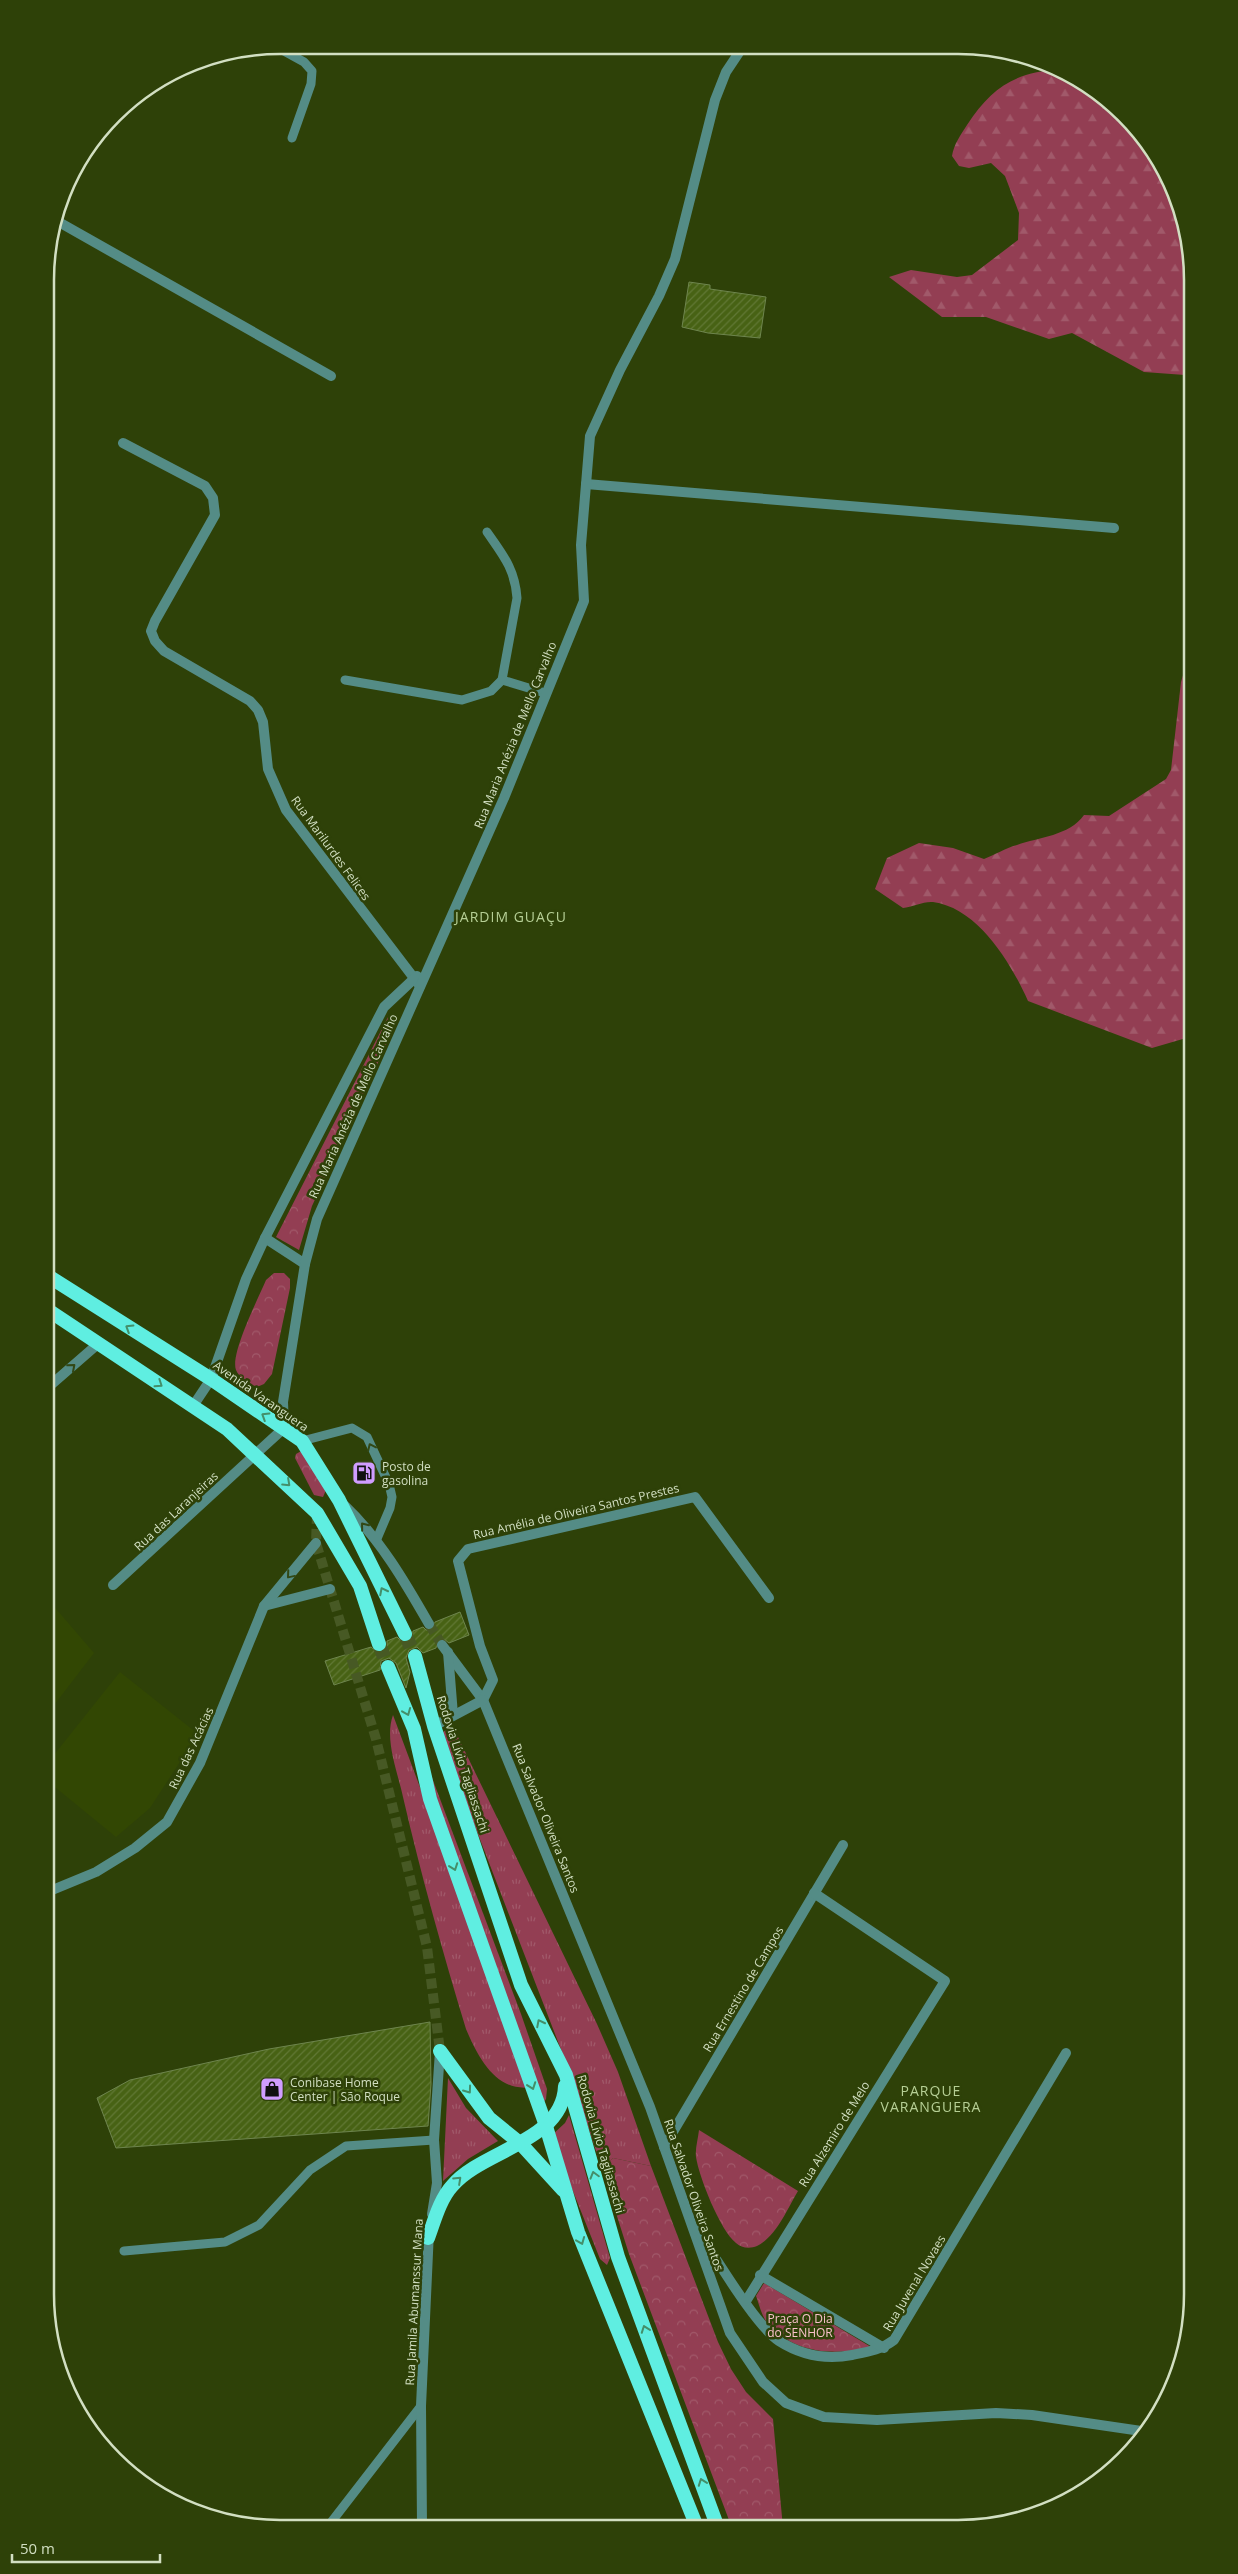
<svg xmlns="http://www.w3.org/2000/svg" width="1238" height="2574" font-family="'Open Sans',sans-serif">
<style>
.built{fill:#324703}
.grass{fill:url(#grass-tufts)}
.forest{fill:url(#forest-firs)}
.park{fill:url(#park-crowns)}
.building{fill:url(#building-hatch);stroke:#6e854e}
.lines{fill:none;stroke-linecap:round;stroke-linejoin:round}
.minor-tunnel{stroke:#475924;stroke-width:10;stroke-dasharray:10 5;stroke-linecap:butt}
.trunk-tunnel{stroke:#475924;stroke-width:14;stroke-dasharray:14 7;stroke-linecap:butt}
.service{stroke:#548c86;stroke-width:9}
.minor{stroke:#548c86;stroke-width:10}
.trunk{stroke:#5feee1;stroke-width:14}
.oneway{stroke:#448f6a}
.oneway2{stroke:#324815}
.labels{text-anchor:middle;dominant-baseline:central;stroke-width:5;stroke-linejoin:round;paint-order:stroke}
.street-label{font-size:12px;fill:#d2dfc2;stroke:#2e4108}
.poi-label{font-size:12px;fill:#d2dfc2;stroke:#2e4108;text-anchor:start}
.park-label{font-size:12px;fill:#f8c0ca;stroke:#2e4108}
.neighbourhood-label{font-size:14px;letter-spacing:1px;fill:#b6cf95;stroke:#2e4108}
.rim{fill:none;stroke:#d2dfc2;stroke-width:2.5}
</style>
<defs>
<pattern id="grass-tufts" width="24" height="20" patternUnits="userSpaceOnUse" patternTransform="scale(1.25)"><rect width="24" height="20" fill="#933e53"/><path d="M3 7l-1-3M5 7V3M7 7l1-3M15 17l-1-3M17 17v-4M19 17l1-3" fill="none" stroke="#a1596a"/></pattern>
<pattern id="forest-firs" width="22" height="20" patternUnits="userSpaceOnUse" patternTransform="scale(1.25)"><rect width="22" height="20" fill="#933e53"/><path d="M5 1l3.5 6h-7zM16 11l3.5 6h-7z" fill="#a1596a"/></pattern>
<pattern id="park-crowns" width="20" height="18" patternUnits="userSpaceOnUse" patternTransform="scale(1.25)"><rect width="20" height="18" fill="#933e53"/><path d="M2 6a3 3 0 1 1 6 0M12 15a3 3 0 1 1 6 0" fill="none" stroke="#a1596a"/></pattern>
<pattern id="building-hatch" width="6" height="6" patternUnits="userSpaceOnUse" patternTransform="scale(1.25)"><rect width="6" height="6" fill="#476214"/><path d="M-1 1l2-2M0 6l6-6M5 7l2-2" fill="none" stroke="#617835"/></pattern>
</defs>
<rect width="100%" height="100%" fill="#2e4108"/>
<g class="built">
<path d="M45,1596L94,1653L45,1717Z"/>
<path d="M120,1672L198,1734L150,1808L116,1837L45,1779V1766Z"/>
</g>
<g class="grass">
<path d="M393,1715L532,2087C496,2093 478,2057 466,2029C443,1953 421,1875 403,1797C398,1773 384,1740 393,1715Z"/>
<path d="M447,1729H453L458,1737L597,2024L618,2072L651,2166L613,2158L602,2169L572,2078L444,1746L442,1733Z"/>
<path d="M431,1775L521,2014L547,2089L546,2099L541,2106L427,1778Z"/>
<path d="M448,2078L466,2108L498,2141L468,2159L443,2181Z"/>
<path d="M569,2115L610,2258L607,2265L600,2259L551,2136L565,2123Z"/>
</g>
<g class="forest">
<path d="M1062,69L1113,103L1154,150L1185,219L1193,280V383L1185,375L1144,372L1072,333L1049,339L986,317H942L889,277L911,270L957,277L972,275L1018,240L1019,213L1005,176L991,163L969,168L959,166L952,156C954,144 960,136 967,125C992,87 1015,72 1062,69Z"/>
<path d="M1193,652V1036L1152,1048L1028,1001C1011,963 978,908 933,902C924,901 912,907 903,908L875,889L887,858L919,843L953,848L984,859C995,855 1005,848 1017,845C1039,837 1069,836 1084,815L1109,816L1166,779L1171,770L1181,682L1189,655Z"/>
</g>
<g class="park">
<path d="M392,1014L396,1016L397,1021L312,1206L299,1250L276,1237L388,1017Z"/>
<path d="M274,1273H284L290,1279V1288L272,1374L264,1384L257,1387C250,1384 239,1378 236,1370C230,1354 258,1299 266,1280Z"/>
<path d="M303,1450L326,1490L323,1497L314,1495L295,1458L296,1454Z"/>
<path d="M699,2130L798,2191C787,2209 777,2236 757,2246C750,2249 741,2248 736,2243C720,2230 699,2177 696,2157C695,2149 698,2139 699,2130Z"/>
<path d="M613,2158L651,2166L718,2342L731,2369L746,2392L773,2419L783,2528H732L629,2254L602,2169Z"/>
<path d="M764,2283L871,2347C834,2356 796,2354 768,2324C762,2317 759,2304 756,2296Z"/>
</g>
<g class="building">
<path d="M689,282L710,285V289L766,297L760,338L708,333L682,327Z"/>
<path d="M460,1612L469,1635L449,1643L444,1639H438L436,1648L423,1653L417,1647L409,1650L406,1658L410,1672L406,1688L396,1663L389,1658L381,1661L380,1670L334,1685L325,1661L371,1647L377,1652H382L387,1646V1641L397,1637L401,1641L408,1642L412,1638L413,1631L423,1627L426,1630H432L435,1622Z"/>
<path d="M430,2022L431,2084L428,2126L116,2148L97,2098L130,2080L269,2049Z"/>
</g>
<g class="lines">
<g class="minor-tunnel">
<path d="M317,1514L316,1543L376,1739L427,1947L440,2051"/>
<path d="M429,1624L442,1645"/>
</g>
<g class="trunk-tunnel">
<path d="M405,1634L415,1656"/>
<path d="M379,1644L388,1667"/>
</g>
<g class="service">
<path d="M275,46L304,62L312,71L311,84L292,138"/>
<path d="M487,532C503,555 515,569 517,598L502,680L545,693"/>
<path d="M345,680L462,700L491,691L502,680"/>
<path d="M302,1441L352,1428L367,1437L389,1484L392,1497L390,1508L376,1541"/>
<path d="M124,2251L225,2242L259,2225L310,2170L346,2146L434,2140"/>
<path d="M329,2525L421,2406"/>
</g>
<g class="minor">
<path d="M57,221L331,376"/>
<path d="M123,443L205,486L213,498L215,515L155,621L151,631L155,641L164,651L250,701L258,710L263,722L268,769L286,810L420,986"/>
<path d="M586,484L1114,528"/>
<path d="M265,1238L305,1264"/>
<path d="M45,1390L99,1343"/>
<path d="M193,1406L211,1379L246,1279L265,1238L384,1007L417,976"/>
<path d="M345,1506C380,1539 405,1582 429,1624"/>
<path d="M113,1585L284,1428L283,1402L305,1264L317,1219L504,798L584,601L581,545L590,436L620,370L659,296L675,259L715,100L726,72L742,48"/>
<path d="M264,1606L330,1589"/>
<path d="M442,1645L483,1700L650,2107L730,2333L763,2382L786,2403L824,2417L877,2420L996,2413L1032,2415L1148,2432"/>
<path d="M448,1652L453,1715"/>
<path d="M483,1700L493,1680L480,1646L458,1561L468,1549L695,1497L769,1598"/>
<path d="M434,1726L483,1700"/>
<path d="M45,1893L96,1872L135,1848L167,1822L200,1763L264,1606L316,1543"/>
<path d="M664,2147L843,1845"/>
<path d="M432,2214L437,2183L434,2140L440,2051"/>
<path d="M697,2230C715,2256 755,2325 779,2341C801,2355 826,2360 852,2355C867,2352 881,2350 894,2340L1066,2053"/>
<path d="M760,2275L884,2348"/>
<path d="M746,2301L945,1981L814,1893"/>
<path d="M422,2526L421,2406L429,2231"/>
</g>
<g class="trunk">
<path d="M45,1274L211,1379L302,1441L339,1500L405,1634"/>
<path d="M45,1308L227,1429L317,1513L360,1586L379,1644"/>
<path d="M415,1656L434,1726L521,1985L566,2075L618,2257L718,2528"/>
<path d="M388,1667L414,1729L430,1799L545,2123L578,2232L697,2527"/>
<path d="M440,2051L489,2118L521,2144L563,2190"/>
<path d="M428,2238C434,2222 440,2199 452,2186C482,2150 563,2142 565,2086"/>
</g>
</g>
<defs><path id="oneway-chevron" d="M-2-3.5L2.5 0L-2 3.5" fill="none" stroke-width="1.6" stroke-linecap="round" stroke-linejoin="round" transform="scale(1.25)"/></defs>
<g class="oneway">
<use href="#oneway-chevron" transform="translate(129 1328) rotate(-148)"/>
<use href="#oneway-chevron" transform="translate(159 1384) rotate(34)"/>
<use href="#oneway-chevron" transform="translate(265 1416) rotate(-148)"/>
<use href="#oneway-chevron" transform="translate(287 1483) rotate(43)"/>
<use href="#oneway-chevron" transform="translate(383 1591) rotate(-117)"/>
<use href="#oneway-chevron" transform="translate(407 1712) rotate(68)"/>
<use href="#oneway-chevron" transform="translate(454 1867) rotate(70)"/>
<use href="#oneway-chevron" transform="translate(540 2023) rotate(-117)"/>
<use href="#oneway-chevron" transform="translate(532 2086) rotate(70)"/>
<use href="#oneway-chevron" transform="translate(468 2090) rotate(54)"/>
<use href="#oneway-chevron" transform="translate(594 2175) rotate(-106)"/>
<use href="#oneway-chevron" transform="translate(458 2180) rotate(-43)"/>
<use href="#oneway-chevron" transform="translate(581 2241) rotate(68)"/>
<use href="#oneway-chevron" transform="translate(645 2329) rotate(-110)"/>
<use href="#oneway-chevron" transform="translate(702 2482) rotate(-110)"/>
</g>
<g class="oneway2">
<use href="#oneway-chevron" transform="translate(72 1367) rotate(-41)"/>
<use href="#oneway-chevron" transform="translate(371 1447) rotate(-115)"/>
<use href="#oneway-chevron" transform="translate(364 1526) rotate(-129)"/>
<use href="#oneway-chevron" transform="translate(290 1575) rotate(130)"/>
</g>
<defs>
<g id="fuel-square" transform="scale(1.25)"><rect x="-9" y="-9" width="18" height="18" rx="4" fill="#d09dff" stroke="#2e4108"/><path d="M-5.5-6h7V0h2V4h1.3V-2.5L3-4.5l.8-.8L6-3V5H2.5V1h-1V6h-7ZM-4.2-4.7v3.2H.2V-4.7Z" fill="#111"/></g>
<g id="shop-square" transform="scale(1.25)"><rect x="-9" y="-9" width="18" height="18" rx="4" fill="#d09dff" stroke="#2e4108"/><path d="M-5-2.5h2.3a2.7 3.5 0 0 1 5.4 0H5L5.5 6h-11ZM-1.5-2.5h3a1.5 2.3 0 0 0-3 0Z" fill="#111"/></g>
</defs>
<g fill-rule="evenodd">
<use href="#fuel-square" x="364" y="1473"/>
<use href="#shop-square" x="272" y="2089"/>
</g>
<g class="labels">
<g class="street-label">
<text transform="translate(515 735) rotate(-68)">Rua Maria Anézia de Mello Carvalho</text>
<text transform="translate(331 848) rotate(54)">Rua Marilurdes Felices</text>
<text transform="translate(353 1106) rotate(-66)">Rua Maria Anézia de Mello Carvalho</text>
<text transform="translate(261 1396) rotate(35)">Avenida Varanguera</text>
<text transform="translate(176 1511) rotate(-43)">Rua das Laranjeiras</text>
<text transform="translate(576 1511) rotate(-13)">Rua Amélia de Oliveira Santos Prestes</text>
<text transform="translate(191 1748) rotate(-65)">Rua das Acácias</text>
<text transform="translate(463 1764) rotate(72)">Rodovia Lívio Tagliassachi</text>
<text transform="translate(546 1818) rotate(68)">Rua Salvador Oliveira Santos</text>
<text transform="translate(743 1989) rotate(-59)">Rua Ernestino de Campos</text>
<text transform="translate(834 2134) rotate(-58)">Rua Alzemiro de Melo</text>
<text transform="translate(601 2144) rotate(74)">Rodovia Lívio Tagliassachi</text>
<text transform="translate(694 2195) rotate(71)">Rua Salvador Oliveira Santos</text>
<text transform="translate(914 2283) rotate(-59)">Rua Juvenal Novaes</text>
<text transform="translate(414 2302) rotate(-87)">Rua Jamila Abumanssur Mana</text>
</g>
<g class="poi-label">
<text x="382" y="1466">Posto de<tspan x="382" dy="14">gasolina</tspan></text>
<text x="290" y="2082">Conibase Home<tspan x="290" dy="14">Center | São Roque</tspan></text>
</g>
<g class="park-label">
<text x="800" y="2318">Praça O Dia<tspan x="800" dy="14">do SENHOR</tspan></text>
</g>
<g class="neighbourhood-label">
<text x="511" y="916">JARDIM GUAÇU</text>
<text x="931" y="2090">PARQUE<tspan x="931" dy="16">VARANGUERA</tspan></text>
</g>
</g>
<path d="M0 0H1238V2574H0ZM280 54H958A226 226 0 0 1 1184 280V2294A226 226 0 0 1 958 2520H280A226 226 0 0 1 54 2294V280A226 226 0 0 1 280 54Z" fill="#2e4108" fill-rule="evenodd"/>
<path class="rim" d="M280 54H958A226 226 0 0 1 1184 280V2294A226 226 0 0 1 958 2520H280A226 226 0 0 1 54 2294V280A226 226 0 0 1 280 54Z"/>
<path d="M12 2554v8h148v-8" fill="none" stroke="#d2dfc2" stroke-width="2.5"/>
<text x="20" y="2554" font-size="15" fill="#d2dfc2" stroke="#2e4108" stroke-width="4" paint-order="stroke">50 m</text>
</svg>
